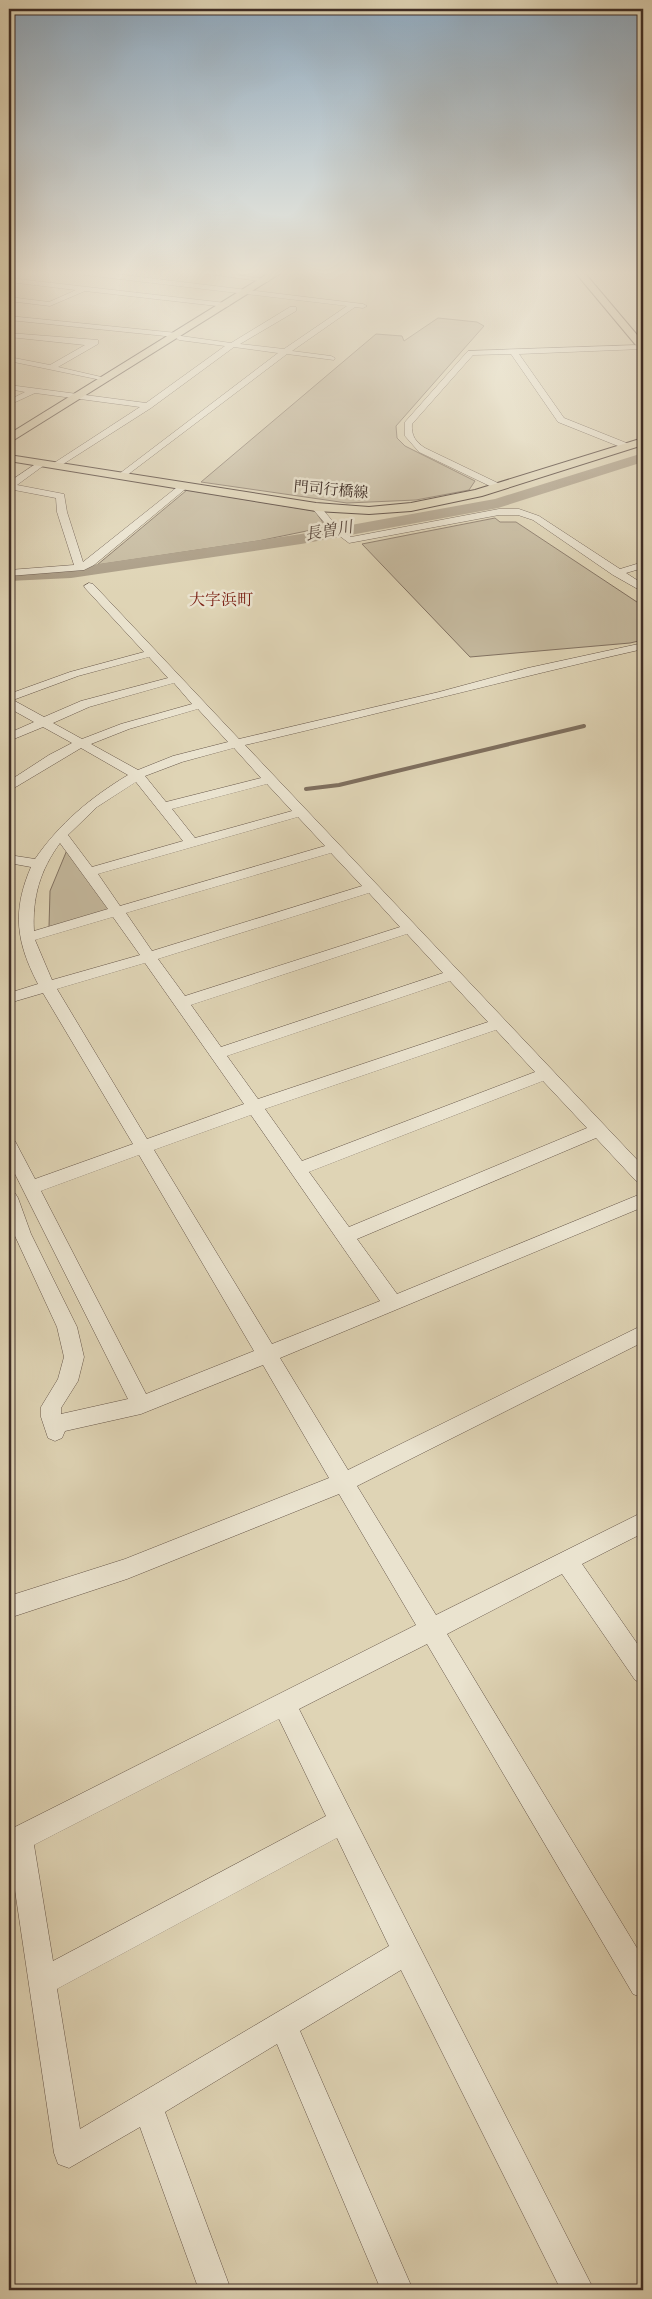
<svg xmlns="http://www.w3.org/2000/svg" width="652" height="2299" font-family="'IM FELL English','Noto Serif JP',serif">
<style>
.green{fill:#c4b89d;stroke:#827262}
.lines{fill:none;stroke-linecap:round;stroke-linejoin:round}
.stream{stroke:#7f6f5e;stroke-width:4}
.river{fill:#a99b84;fill-rule:evenodd}
.minor-casing{stroke:#67574a;stroke-width:1}
.major-casing{stroke:#3f2d26;stroke-width:2}
.highway-casing{stroke:#3f2d26;stroke-width:2}
.minor{fill:#eae3cf;fill-rule:evenodd}
.major{fill:#dfd4b5;fill-rule:evenodd}
.highway{fill:#dfd4b5;fill-rule:evenodd}
.labels{text-anchor:middle;dominant-baseline:central;stroke-width:5;stroke-linejoin:round;paint-order:stroke}
.far-street-label{font-size:15px;fill:#3f2d26;stroke:#eae3cf}
.far-water-label{font-size:16px;font-style:italic;fill:#5a483e;stroke:#eae3cf}
.far-quarter-label{font-size:16px;fill:#7a1f14;stroke:#eae3cf}
</style>
<rect width="100%" height="100%" fill="#dfd4b5"/>
<filter id="stains"><feTurbulence type="fractalNoise" baseFrequency=".004" numOctaves="4"/><feColorMatrix values="0 0 0 0 .2 0 0 0 0 .09 0 0 0 0 .02 0 0 0 .5 -.17"/></filter>
<radialGradient id="worn" r=".72"><stop offset=".6" stop-color="#630" stop-opacity="0"/><stop offset="1" stop-color="#630" stop-opacity=".3"/></radialGradient>
<g class="green">
<path d="M438,318L477,322L484,326L396,426L397,438L405,446L475,481L469,490L416,500L347,503L201,482L376,334L402,336L404,341Z"/>
<path d="M187,490L315,511L326,527L258,541L97,565Z"/>
<path d="M495,518L500,522H516L643,606V640L630,643L470,657L362,544Z"/>
<path d="M67,850L121,909L49,927L50,891Z"/>
</g>
<g class="lines">
<path class="stream" d="M306,789L339,785L584,726"/>
<path class="river" d="M643,453V462L498,508L301,544L71,578L9,581V571L71,568L301,534L495,499Z"/>
<g class="minor-casing">
<g id="minor">
<path d="M51,271H91L363,304L367,306L363,308L355,307L292,351L331,356L335,358L334,360L287,354L122,479L119,478V474L278,353L234,347L151,408L57,468L52,465L54,463L140,407L35,393L9,405V400L25,392L9,389V385L146,403L225,346L179,340L175,337L9,320V316L177,333L181,336L231,343L290,307H296V311L240,344L284,349L347,306Z"/>
<path d="M188,271H210L270,280L267,282Z"/>
<path d="M9,278L226,303L230,305L226,307L85,291L50,306L9,301V297L49,302L76,290L9,282Z"/>
<path d="M9,333L98,340V344L58,367L110,379L106,381L9,361V357L50,365L85,345L9,337Z"/>
<path d="M642,345V349L519,354L564,418L629,444V448H623L558,422L511,354L473,355L412,424C411,436 416,442 425,448L502,485V489H496L419,452L405,436V422L468,351Z"/>
<path d="M40,461L47,463L17,485L64,494L67,512L83,562L181,484L189,486L94,565L84,570L9,576V570L74,565L57,512L56,498L9,489V482Z"/>
<path d="M316,504L319,505L335,524L351,537L499,509H519L539,516L620,569L643,562V568L626,573L643,584V592L613,575L533,520L518,515H499L349,543L329,528L311,507Z"/>
<path d="M89,583L93,584L239,739L439,692L528,668L643,643V649C510,679 378,714 245,745L643,1166V1183L637,1182L596,1138L357,1239L397,1294L643,1193V1207L280,1358L348,1470L643,1325V1342L357,1486L436,1615L643,1512V1533L582,1564L643,1652V1684L635,1680L562,1574L447,1634L643,1958V1998L633,1994L427,1644L299,1709L594,2290H561L401,1970L300,2031L413,2290H381L277,2044L165,2112L231,2290H199L140,2127L69,2168L58,2164L54,2153L9,1850L11,1829L416,1625L339,1494L127,1579L9,1618V1596L125,1559L329,1478L263,1365L141,1414L65,1431L62,1438L55,1441L48,1438L41,1417V1407L58,1379L64,1357L57,1327L9,1223V1191L15,1193L18,1198L31,1234L77,1327L84,1357L78,1381L61,1408V1414L128,1399L9,1162V1139L15,1141L35,1179L133,1144L43,993L9,1003V993L38,984C16,942 12,911 31,867L9,863V855L35,859C60,823 90,798 128,775L81,748L9,791V781L49,755L72,743L43,727L9,741V733L34,722L9,708V694L70,672L144,652L85,588L84,586ZM149,657L168,678L81,701L44,717L13,700L78,676ZM174,683L192,704L121,724L82,739L53,723L89,707ZM198,709L228,742L173,756L138,770L91,744L129,729ZM234,748L261,778L166,802L145,776L182,762ZM136,782L183,841L92,867L68,835L97,807ZM267,784L292,811L195,838L172,809ZM298,817L325,846L120,906L98,874ZM60,843L108,909L34,931C32,898 40,870 60,843ZM331,853L362,886L152,951L126,913ZM369,893L400,927L185,996L158,959ZM113,917L140,955L52,980L35,940ZM407,934L443,973L221,1047L191,1005ZM145,963L244,1104L147,1139L57,989ZM450,981L488,1022L258,1099L227,1056ZM496,1030L535,1072L302,1161L265,1109ZM543,1081L587,1128L349,1227L309,1172ZM251,1115L380,1301L272,1344L154,1150ZM139,1155L254,1351L146,1394L41,1191ZM279,1719L326,1816L53,1961L34,1845ZM337,1838L389,1946L80,2129L57,1989Z"/>
</g>
</g>
<g class="major-casing">
<g id="major">
<path d="M574,271H583L643,342V351L640,350Z"/>
<path d="M643,438V445L482,496L411,511L369,514L316,511L9,461V455L316,503L369,507L411,503L475,490Z"/>
</g>
</g>
<g class="highway-casing">
<path id="highway" d="M272,271H284L9,443V434Z"/>
</g>
<use href="#minor" class="minor"/>
<use href="#major" class="major"/>
<use href="#highway" class="highway"/>
</g>
<linearGradient id="sky" x2="0" y2="1"><stop stop-color="#8faac0"/><stop offset="0.46" stop-color="#f1ecde"/><stop offset="1" stop-color="#f1ecde" stop-opacity="0"/></linearGradient>
<rect width="652" height="593" fill="url(#sky)"/>
<g class="labels">
<g class="far-street-label">
<text transform="translate(331 490) rotate(5)">門司行橋線</text>
</g>
<g class="far-water-label">
<text transform="translate(329 532) rotate(-10)">長曽川</text>
</g>
<g class="far-quarter-label">
<text x="221" y="601">大字浜町</text>
</g>
</g>
<rect width="652" height="2299" fill="none" stroke="#dfd4b5" stroke-width="30"/>
<rect x="10" y="10" width="632" height="2279" fill="none" stroke="#3f2d26" stroke-width="2.5"/>
<rect x="15" y="15" width="622" height="2269" fill="none" stroke="#3f2d26"/>
<rect width="100%" height="100%" filter="url(#stains)"/>
<rect width="100%" height="100%" fill="url(#worn)"/>
</svg>
